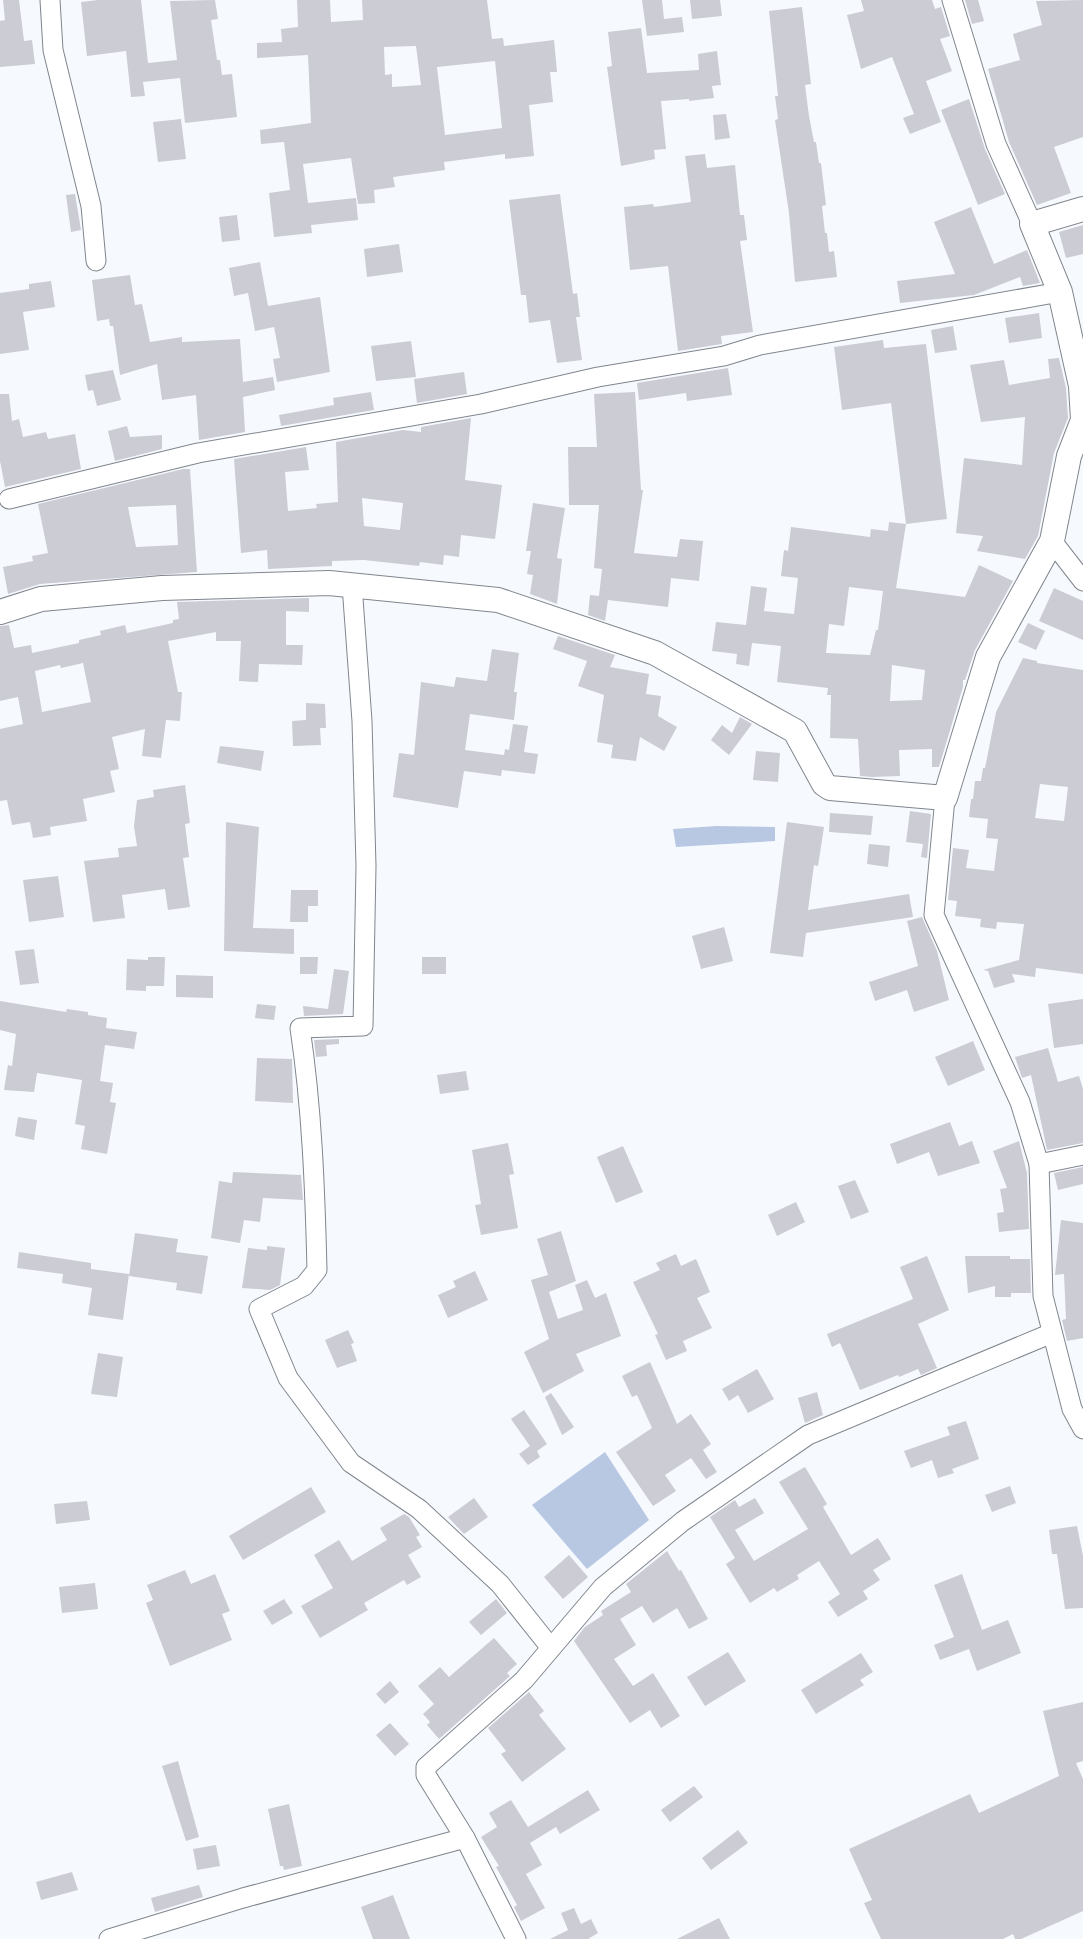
<svg xmlns="http://www.w3.org/2000/svg" width="1083" height="1939" font-family="'Source Serif 4',serif">
<style>
.water{fill:#b8c8e3}
.building{fill:#ccccd4;fill-rule:evenodd}
.lines{fill:none;stroke-linecap:round;stroke-linejoin:round}
.minor-casing{stroke:#80868d;stroke-width:21}
.major-casing{stroke:#80868d;stroke-width:26}
.minor{stroke:#fff;stroke-width:19}
.major{stroke:#fff;stroke-width:24}
</style>
<rect width="100%" height="100%" fill="#f6faff"/>
<g class="water">
<path d="M716,826L775,827V841L676,847L673,829Z"/>
<path d="M605,1452L649,1520L587,1569L532,1505Z"/>
</g>
<g class="building">
<path d="M3,0H19L24,41L32,40L35,64L0,67V21L5,20Z"/>
<path d="M98,0H141L148,63L177,60L170,1L215,0L218,19L211,20L217,60H220L222,75L232,74L237,117L185,123L180,78L143,82L145,96L131,97L126,51L87,56L81,2Z"/>
<path d="M297,0H330L331,22L363,20L362,0H487L492,39L503,38L504,46L554,40L557,72H550L553,102L529,105L534,156L505,159V154L444,162L445,170L393,177L395,187L374,190L375,203L358,204L351,158L303,164L308,203L356,198L358,220L311,225L312,233L274,237L269,193L290,190L284,142L261,144L260,130L311,123L308,55L257,58V43L282,42L281,29L298,27ZM416,46L421,85L392,87V74L385,75L384,47ZM495,61L502,128L445,135L437,67Z"/>
<path d="M642,0H662L664,19L682,17L684,32L647,36Z"/>
<path d="M690,0H720L722,16L692,19Z"/>
<path d="M861,0H932L935,9L941,7L950,36L940,39L952,71L926,81L941,122L910,134L903,118L914,114L892,57L861,69L847,15L864,11Z"/>
<path d="M965,0H978L984,21L972,24Z"/>
<path d="M1083,0V137L1054,147L1071,193L1037,205L1009,142L988,69L1020,60L1013,34L1042,25L1036,1Z"/>
<path d="M802,7L811,84L805,85L809,116L814,142H816L819,163H821L826,205L822,206L825,233H827L829,252L834,251L837,277L795,282L789,213L775,120L778,119L775,96H778L769,11Z"/>
<path d="M641,28L647,73L699,70L698,54L717,51L721,85L712,86L714,98L689,101V99L661,101L666,149L654,150L655,159L621,166L607,67L612,66L608,32Z"/>
<path d="M969,99L985,149L1005,194L978,205L941,110Z"/>
<path d="M726,114L730,138L715,140L713,115Z"/>
<path d="M181,119L186,159L158,162L153,122Z"/>
<path d="M705,154L707,168L735,165L740,215H744L747,240L740,241L753,332L721,336L722,344L678,351L668,266L630,270L624,207L653,204L654,207L691,202L685,156Z"/>
<path d="M75,194L81,230L71,232L66,195Z"/>
<path d="M560,194L573,294L577,293L580,317H576L582,360L557,363L550,320L529,323L526,295H521L509,200Z"/>
<path d="M971,207L994,264L1027,250L1040,283L1023,286L1020,277L974,295L900,303L897,281L955,274L934,222Z"/>
<path d="M237,215L240,240L222,242L219,217Z"/>
<path d="M1083,225V254L1066,258L1059,232Z"/>
<path d="M399,244L403,272L367,277L364,249Z"/>
<path d="M260,262L268,306L320,297L330,372L277,382L273,359L280,358L274,327L255,331L248,293L234,296L229,268Z"/>
<path d="M130,275L135,305L142,304L150,342L182,337V342L240,339L243,382L273,377L275,390L243,397L245,432L199,440L196,395L162,400L157,364L120,375L113,326H110L109,319L97,321L92,280Z"/>
<path d="M51,281L55,307L23,312L29,350L0,354V293L29,289V284Z"/>
<path d="M1039,313L1042,338L1009,343L1005,318Z"/>
<path d="M953,326L957,350L935,353L931,330Z"/>
<path d="M883,340L884,348L926,344L947,519L906,524L896,588L965,597L979,565L1013,581L975,650L965,680H963V687L939,767H932V749L899,750L900,776L872,777L860,776L858,739L830,738L831,695H827L828,688L777,682L781,646L752,643L749,666L736,664L737,654L712,651L716,622L746,625L751,586L767,588L764,611L794,614L798,578L781,576L784,550L788,551L791,527L870,537L871,529L888,531L889,522L906,524L891,403L842,410L834,347ZM849,587L883,591L878,630H876L870,655L826,653L829,624L844,626ZM892,665L925,670L922,700L890,701Z"/>
<path d="M411,341L416,377L376,381L371,346Z"/>
<path d="M1059,358L1066,388L1068,418L1054,453L1038,536L1025,559L977,551L983,536L956,533L964,458L1022,465L1025,417L981,422L970,365L1004,360L1009,385L1050,378L1048,359Z"/>
<path d="M728,368L732,395L687,401L686,393L639,400L637,383Z"/>
<path d="M113,370L121,400L97,406L93,390L88,391L85,375Z"/>
<path d="M464,372L467,394L417,403L414,379Z"/>
<path d="M371,392L374,410L281,426L279,415L334,405L333,398Z"/>
<path d="M635,392L641,490H643L634,553L677,557L680,539L703,541L699,581L671,578L668,607L608,600L605,621L588,615L590,595L599,596L602,569L594,568L599,505H569L568,447H597L594,394Z"/>
<path d="M0,394H9L12,421L19,419L23,437L46,432L48,439L75,434L81,469L5,487L0,461Z"/>
<path d="M471,418L465,480L502,485L495,539L461,535L459,557L444,555L443,565L420,562L419,566L364,560L332,561V566L268,569L267,550L241,553L234,459L306,447L309,470L285,472L288,511L317,508L316,504L338,502L336,442L403,430L421,432V427ZM362,498L403,503L400,530L364,526Z"/>
<path d="M127,426L130,437L162,435V449L115,461L108,431Z"/>
<path d="M183,469H190L197,572L40,584L8,594L3,567L33,561L32,556L48,553L38,504ZM176,505L178,545L136,547L128,507Z"/>
<path d="M533,503L565,508L557,558L562,559L557,604L530,594L533,575L527,574L531,551H526Z"/>
<path d="M1054,588L1083,601V640L1039,621Z"/>
<path d="M309,598V612L286,611V645H303L302,665L259,664L258,682L239,681L241,641H216V632L168,641L178,692H182L180,721L166,720L161,758L142,756L145,729L112,737L119,769L110,771L115,792L83,799L87,821L50,827L51,835L33,838L30,822L12,825L7,800L0,801V729L23,724L18,697L0,701V626L9,625L14,648L31,645L32,653L79,643V640L101,635L100,631L125,625L127,633L173,623V620L179,619L177,602ZM83,663L91,702L42,712L35,671L60,665L61,668Z"/>
<path d="M1028,623L1045,631L1036,650L1018,642Z"/>
<path d="M558,636L615,655L610,667L649,674L646,694L661,696L658,716L677,727L664,751L640,737L636,761L611,758L613,745L597,742L604,695L578,686L587,661L553,649Z"/>
<path d="M492,649L519,653L514,692H517L514,720L470,714L465,750L504,755L505,749L509,750L513,724L528,726L524,752L538,754L535,774L502,770L501,776L464,771L458,808L393,797L399,753L414,755L421,682L454,687L456,677L487,681Z"/>
<path d="M1023,658L1037,661V663L1083,670V974L1036,968L1035,977L1012,974L1015,982L994,988L988,971L983,970L1019,960L1024,924L997,922L996,929L980,927L981,919L955,916L957,901L948,900L953,848L969,850L966,868L994,871L998,839L986,838L988,819L969,817L971,799H973L975,781H981L983,768H985L996,712ZM1040,784L1068,787L1064,821L1035,818Z"/>
<path d="M306,703L325,704L326,728H320L321,745L293,746L292,721L306,720Z"/>
<path d="M740,717L752,724L729,755L711,740L722,725L732,733Z"/>
<path d="M220,746L264,751L261,771L217,763Z"/>
<path d="M756,751L780,753L778,782L753,780Z"/>
<path d="M185,785L190,823L185,824L189,857L183,858L190,907L168,910L165,889L122,895L125,918L93,922L84,861L119,857L118,848L137,846L134,826L137,800L154,797L153,790Z"/>
<path d="M910,811L931,814L927,858L921,857L923,844L906,842Z"/>
<path d="M830,813L873,816L871,835L829,832Z"/>
<path d="M226,822L259,827L253,928L294,929V954L224,951Z"/>
<path d="M787,822L824,827L818,866L814,865L808,910L909,894L913,917L806,933L803,957L770,953Z"/>
<path d="M869,844L890,846L888,867L867,864Z"/>
<path d="M58,876L64,917L29,922L23,880Z"/>
<path d="M291,890H318V906H308V922H290Z"/>
<path d="M922,917L937,951L949,1000L914,1012L907,990L875,1001L869,982L918,966L907,921Z"/>
<path d="M724,927L733,961L701,969L692,936Z"/>
<path d="M34,949L39,983L20,985L15,951Z"/>
<path d="M148,957H165L164,986H146V991L126,990L127,959L148,960Z"/>
<path d="M300,957H318L317,974H300Z"/>
<rect x="422" y="957" width="24" height="17"/>
<path d="M334,969L349,971L343,1014L304,1016L303,1006L328,1009Z"/>
<path d="M176,975L213,976V998L176,997Z"/>
<path d="M1083,999V1044L1054,1048L1048,1004Z"/>
<path d="M0,1001L66,1012L67,1009L88,1012V1015L107,1018L106,1028L137,1032L134,1049L105,1045L100,1081L113,1083L110,1102L116,1103L107,1154L81,1149L85,1126L75,1124L82,1080L37,1073L34,1092L4,1090L8,1065L12,1066L16,1034L0,1030Z"/>
<path d="M257,1004L276,1006L274,1020L255,1018Z"/>
<path d="M339,1039V1044L326,1045L327,1056L316,1057L314,1040Z"/>
<path d="M973,1041L985,1070L948,1086L935,1057Z"/>
<path d="M1048,1048L1058,1082L1079,1076L1083,1089V1143L1047,1150L1031,1075L1022,1078L1015,1057Z"/>
<path d="M257,1058L292,1059L293,1103L255,1101Z"/>
<path d="M466,1071L469,1090L440,1094L437,1075Z"/>
<path d="M18,1117L37,1120L34,1140L15,1136Z"/>
<path d="M950,1122L959,1146L972,1141L980,1163L938,1176L929,1152L897,1164L890,1144Z"/>
<path d="M1019,1141L1027,1173L1029,1229L999,1232L997,1213L1004,1212L1000,1189L1007,1188L993,1151Z"/>
<path d="M508,1143L514,1174L509,1175L518,1228L481,1235L475,1205L481,1204L472,1150Z"/>
<path d="M623,1146L643,1192L616,1203L597,1157Z"/>
<path d="M1083,1167V1184L1058,1190L1054,1173Z"/>
<path d="M233,1172L301,1175L303,1200L263,1198L260,1222L244,1220L240,1243L211,1238L219,1181L232,1183Z"/>
<path d="M855,1180L869,1212L851,1219L838,1186Z"/>
<path d="M796,1202L805,1222L777,1236L768,1215Z"/>
<path d="M1061,1220L1083,1223V1338L1067,1341L1062,1320L1066,1319L1064,1274L1055,1275Z"/>
<path d="M561,1231L576,1281L549,1292L558,1319L583,1310L575,1285L587,1280L595,1298L606,1293L621,1336L576,1354L584,1371L543,1393L524,1352L549,1339L531,1280L548,1275L537,1239Z"/>
<path d="M135,1233L178,1239L176,1252L208,1256L202,1294L176,1290L177,1283L129,1276Z"/>
<path d="M267,1246L285,1248L280,1285L270,1290L242,1288L248,1248L267,1250Z"/>
<path d="M19,1252L91,1263V1269L129,1274L123,1320L88,1315L92,1288L62,1283L63,1274L17,1268Z"/>
<path d="M676,1254L681,1266L696,1259L710,1292L697,1298L712,1328L683,1341L687,1351L666,1360L655,1335L658,1334L633,1282L660,1270L656,1263Z"/>
<path d="M927,1256L949,1310L918,1324L937,1368L921,1375L918,1369L899,1377L898,1375L860,1390L840,1343L832,1347L827,1334L913,1299L900,1267Z"/>
<path d="M965,1256H1010V1259H1030L1031,1293H1011V1297H995V1286L968,1293Z"/>
<path d="M475,1271L488,1300L448,1318L438,1295L456,1287L453,1281Z"/>
<path d="M348,1330L354,1343L351,1344L357,1361L337,1368L325,1340Z"/>
<path d="M98,1353L123,1357L117,1397L91,1394Z"/>
<path d="M650,1362L677,1424L691,1414L711,1444L703,1450L717,1472L706,1479L691,1458L665,1475L676,1491L653,1506L616,1452L652,1428L637,1395L632,1397L622,1376Z"/>
<path d="M757,1369L774,1399L748,1413L738,1395L729,1401L722,1389Z"/>
<path d="M817,1392L823,1415L805,1423L798,1398Z"/>
<path d="M551,1393L574,1427L562,1435L545,1397Z"/>
<path d="M524,1410L547,1444L537,1451L540,1457L528,1465L519,1454L530,1446L511,1419Z"/>
<path d="M966,1421L979,1459L952,1469L954,1473L938,1478L932,1460L911,1468L904,1451L950,1435L947,1427Z"/>
<path d="M805,1467L827,1504L823,1507L851,1555L878,1538L891,1559L873,1570L880,1580L863,1591L868,1599L838,1617L828,1602L840,1594L819,1561L797,1575L799,1579L777,1592L774,1588L750,1603L726,1564L735,1558L710,1517L735,1500L739,1507L755,1498L764,1513L735,1530L754,1561L808,1529L779,1482Z"/>
<path d="M1010,1486L1016,1503L992,1512L985,1495Z"/>
<path d="M311,1487L326,1512L243,1560L229,1536Z"/>
<path d="M474,1498L488,1517L464,1534L448,1517Z"/>
<path d="M87,1501L90,1520L56,1524L54,1504Z"/>
<path d="M404,1514L409,1517L420,1535L416,1537L422,1547L408,1555L421,1577L407,1585L404,1580L364,1603L368,1610L320,1638L301,1606L333,1588L314,1555L339,1540L352,1561L387,1540L380,1528Z"/>
<path d="M1077,1526L1083,1556V1608L1065,1609L1057,1554H1052L1049,1530Z"/>
<path d="M667,1551L679,1571L681,1570L708,1619L689,1629L677,1608L653,1623L642,1606L620,1619L636,1645L614,1659L633,1686L653,1673L680,1716L661,1728L650,1710L630,1723L574,1641L585,1627L603,1615L601,1611L631,1592L626,1584Z"/>
<path d="M569,1555L588,1577L563,1599L544,1577Z"/>
<path d="M185,1570L191,1584L215,1574L230,1611L222,1614L232,1640L170,1666L146,1603L153,1600L147,1585Z"/>
<path d="M962,1574L982,1630L1008,1620L1021,1653L977,1671L969,1649L940,1660L934,1645L954,1637L934,1585Z"/>
<path d="M95,1583L98,1609L62,1613L59,1587Z"/>
<path d="M284,1599L293,1613L272,1625L263,1611Z"/>
<path d="M496,1599L507,1613L481,1635L469,1622Z"/>
<path d="M494,1638L517,1664L507,1673L510,1676L439,1739L427,1725L430,1722L423,1714L434,1704L418,1686L440,1667L449,1677Z"/>
<path d="M728,1652L746,1681L705,1706L687,1677Z"/>
<path d="M861,1653L873,1672L860,1680L864,1685L816,1714L801,1690Z"/>
<path d="M390,1681L399,1692L385,1704L376,1694Z"/>
<path d="M529,1692L544,1711L539,1715L566,1749L522,1782L501,1754L506,1751L488,1728Z"/>
<path d="M1083,1702V1761L1076,1763L1083,1779V1911L1021,1939H1015L1013,1934L1003,1939H881L864,1903L872,1900L849,1849L970,1794L979,1813L1059,1776L1043,1711Z"/>
<path d="M390,1723L409,1744L395,1756L376,1735Z"/>
<path d="M178,1761L199,1837L186,1841L162,1766Z"/>
<path d="M694,1786L703,1797L670,1822L661,1810Z"/>
<path d="M588,1790L600,1810L560,1834L556,1827L530,1843L542,1865L526,1874L545,1908L521,1921L514,1907L517,1905L496,1867L499,1866L481,1837L497,1827L489,1813L511,1800L528,1827Z"/>
<path d="M289,1804L302,1866L284,1870L283,1866H280L268,1809Z"/>
<path d="M738,1830L748,1843L711,1870L702,1858Z"/>
<path d="M216,1845L220,1866L197,1870L193,1849Z"/>
<path d="M72,1872L78,1890L41,1900L36,1882Z"/>
<path d="M199,1885L203,1897L155,1912L151,1898Z"/>
<path d="M393,1895L410,1939H373L361,1907Z"/>
<path d="M574,1908L581,1924L591,1919L598,1933L588,1939H550L568,1930L561,1913Z"/>
<path d="M719,1918L730,1939H677Z"/>
</g>
<g class="lines">
<g class="minor-casing">
<g id="minor">
<path d="M50,0L53,50L91,206L96,261"/>
<path d="M952,0L996,144L1032,224"/>
<path d="M9,499L198,453L481,404L598,377L724,356L760,345L1060,292"/>
<path d="M1052,541L1083,581"/>
<path d="M352,585L362,721L366,866L363,1026L300,1028C312,1108 315,1189 317,1270L304,1286L259,1309L288,1378L351,1463L419,1509L500,1584L551,1648"/>
<path d="M945,798L934,915L1020,1102L1039,1164L1043,1296L1072,1409L1083,1429"/>
<path d="M1039,1164L1083,1155"/>
<path d="M465,1838L426,1775V1767L524,1680L603,1587L683,1521L808,1435L1052,1333"/>
<path d="M109,1939L243,1898L465,1838L516,1939"/>
</g>
</g>
<g class="major-casing">
<path id="major" d="M0,612L41,599L162,588L329,583L498,600L655,653L795,731L824,784L830,788L945,798L988,657L1052,541L1069,456L1083,420L1081,386L1060,292L1032,224L1083,209"/>
</g>
<use href="#minor" class="minor"/>
<use href="#major" class="major"/>
</g>
</svg>
